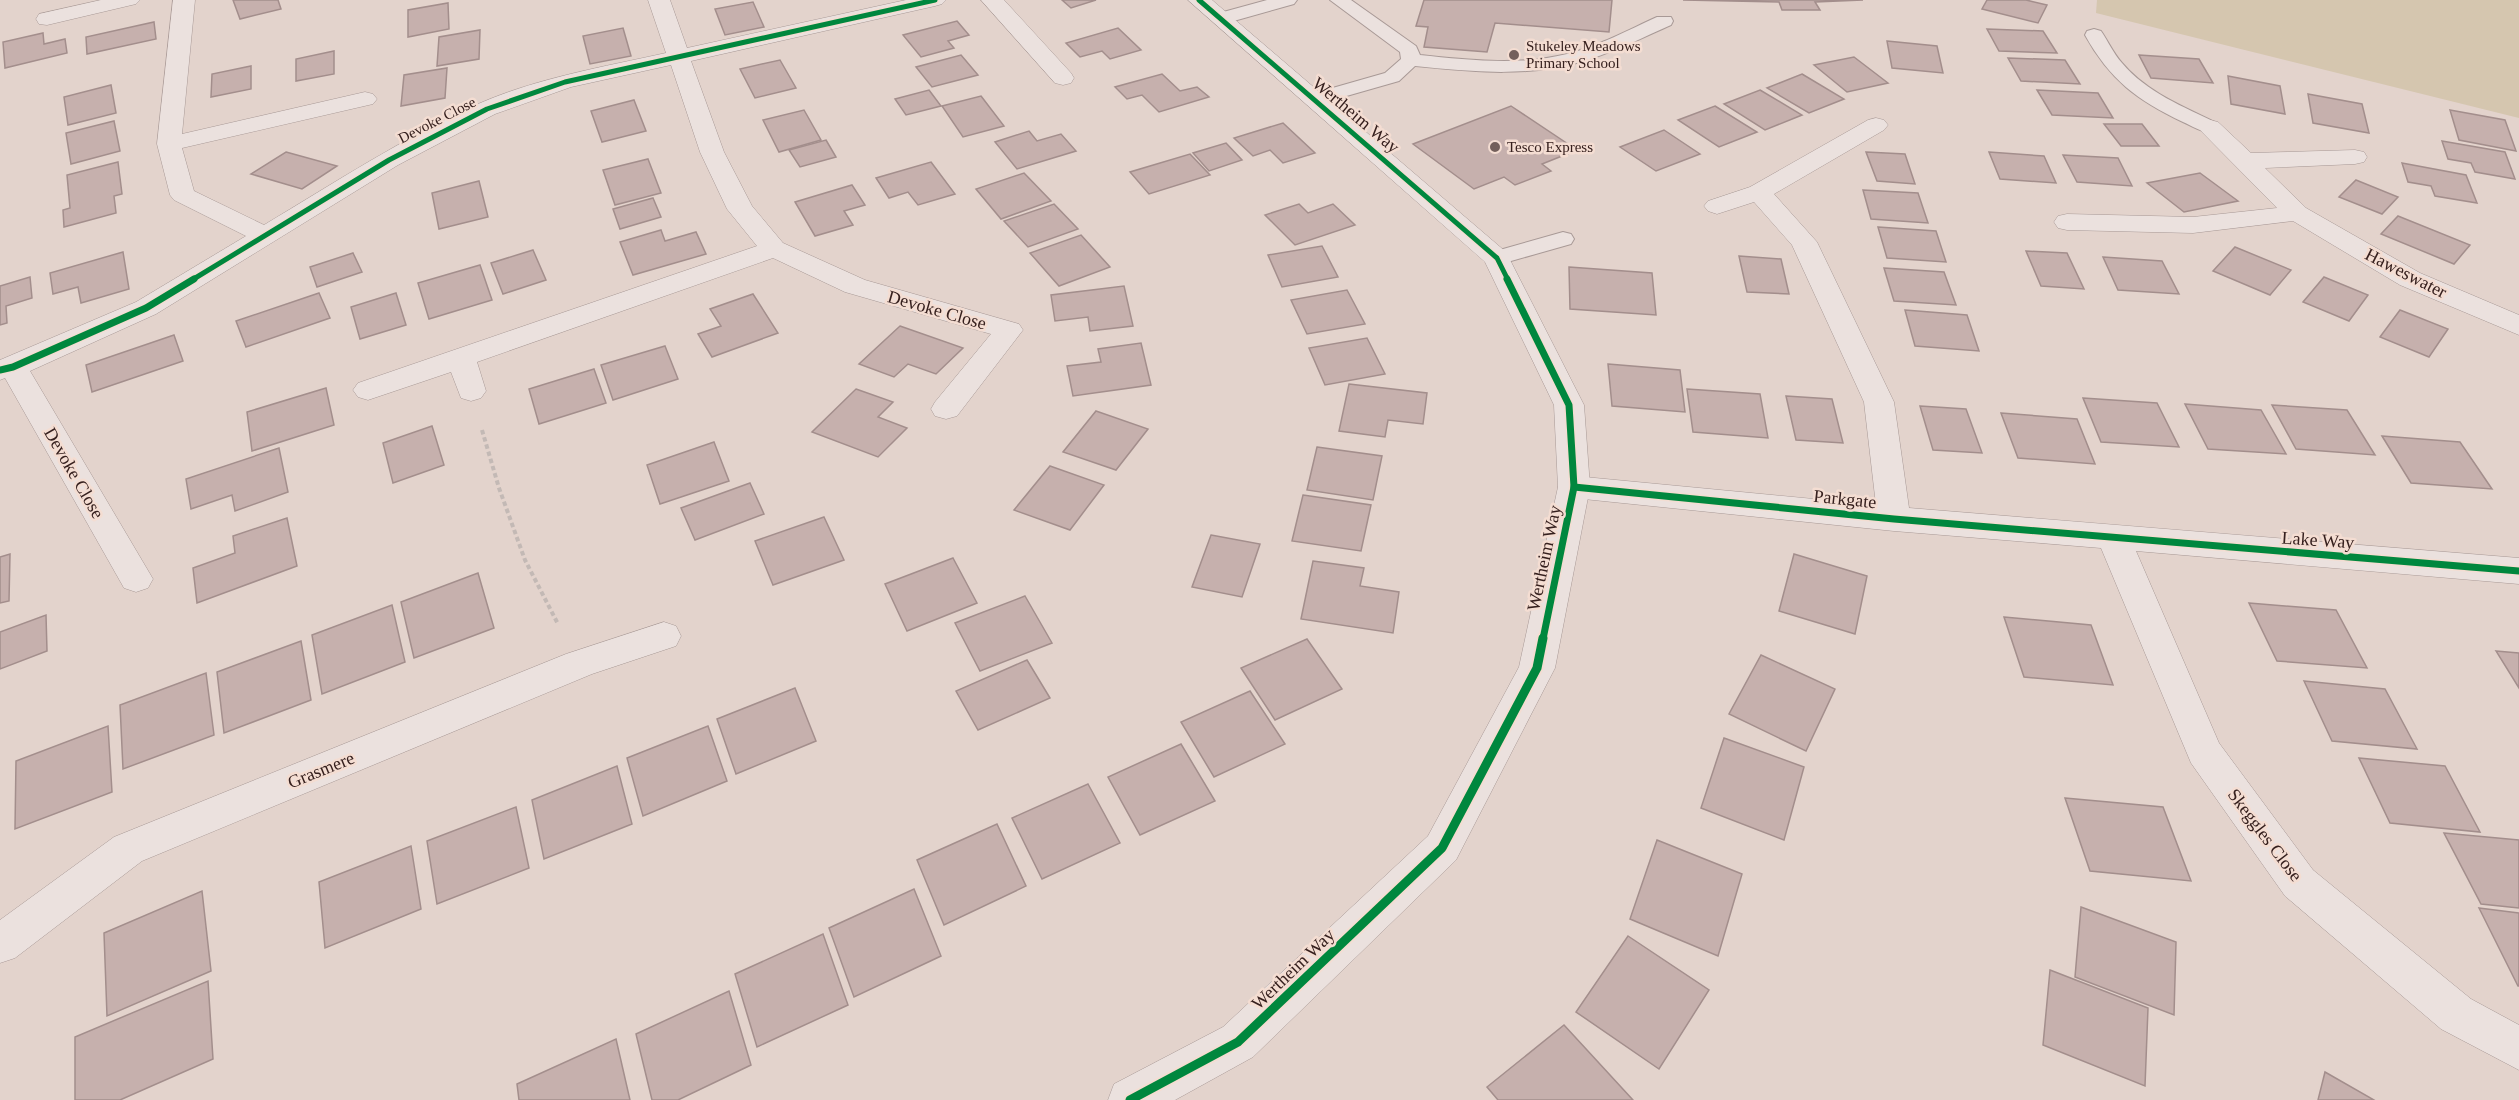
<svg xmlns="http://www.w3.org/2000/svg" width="2519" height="1100" font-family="Georgia,serif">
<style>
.green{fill:#d5c6af}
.building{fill:#c6b0ad;stroke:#a38e8c;stroke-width:1.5}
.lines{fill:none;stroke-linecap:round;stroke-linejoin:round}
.service-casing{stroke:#a89996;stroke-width:2}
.minor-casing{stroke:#a89996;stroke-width:1}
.tertiary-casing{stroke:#a89996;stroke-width:1}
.path{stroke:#c3b9b5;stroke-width:4;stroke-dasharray:4.5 3;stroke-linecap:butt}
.service{fill:#ebe1de;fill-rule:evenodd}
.minor{fill:#ebe1de;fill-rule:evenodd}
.tertiary{fill:#ebe1de;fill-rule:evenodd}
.cycleway-far2-casing{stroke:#f4ddd2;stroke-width:8}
.cycleway-far1-casing{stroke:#f4ddd2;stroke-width:10}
.cycleway-casing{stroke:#f4ddd2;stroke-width:13}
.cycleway-far2{stroke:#00873e;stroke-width:5}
.cycleway-far1{stroke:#00873e;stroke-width:7}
.cycleway{stroke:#00873e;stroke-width:9}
.poi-dot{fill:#735f5b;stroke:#f4ddd2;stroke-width:2}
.labels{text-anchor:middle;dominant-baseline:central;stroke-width:5;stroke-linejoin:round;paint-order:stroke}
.far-poi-label{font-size:15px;fill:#36201e;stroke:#f4ddd2;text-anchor:start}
.far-street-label{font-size:15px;fill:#36201e;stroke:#f4ddd2}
.street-label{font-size:18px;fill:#36201e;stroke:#f4ddd2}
</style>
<rect width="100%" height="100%" fill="#e3d3cc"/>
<path class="green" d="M2097,0H2519V118L2096,13Z"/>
<g class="building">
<path d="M233,0H278L281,9L240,19Z"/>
<path d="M1062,0H1096L1071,8Z"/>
<path d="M1424,0H1612L1609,32L1495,23L1487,52L1424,47L1428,27L1416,26Z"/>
<path d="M1683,0H1863L1815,2L1820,10H1782L1779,2Z"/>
<path d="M1987,0H2026L2047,5L2038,23L1982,9Z"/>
<path d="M753,2L764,27L725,35L715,9Z"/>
<path d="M448,3L449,29L408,37V10Z"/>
<path d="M957,21L969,35L948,41L954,48L921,57L903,35Z"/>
<path d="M154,22L156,39L87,54L86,37Z"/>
<path d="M623,28L631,56L590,64L583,36Z"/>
<path d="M1118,28L1141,50L1110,59L1102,51L1080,57L1066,43Z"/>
<path d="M1987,29L2043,31L2057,53L1999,51Z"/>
<path d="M480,30L479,59L437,66L439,37Z"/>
<path d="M43,33L44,44L65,39L67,53L5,68L3,42Z"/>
<path d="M1887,41L1937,46L1943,73L1892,68Z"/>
<path d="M334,51V74L296,81V59Z"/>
<path d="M961,55L978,75L932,87L916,67Z"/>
<path d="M2139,55L2199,59L2213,83L2151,78Z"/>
<path d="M1854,57L1888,83L1847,92L1814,65Z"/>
<path d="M2008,58L2065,60L2080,84L2021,81Z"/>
<path d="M780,60L796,88L755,98L740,69Z"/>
<path d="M251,66V89L211,97L212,74Z"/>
<path d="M447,68L445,98L401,106L404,75Z"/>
<path d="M1162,74L1180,91L1197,87L1209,97L1159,112L1142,95L1127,99L1115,87Z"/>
<path d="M1802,74L1844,99L1809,113L1767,88Z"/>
<path d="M2228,76L2280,86L2285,114L2231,104Z"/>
<path d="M111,85L116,113L68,125L64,97Z"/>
<path d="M929,90L941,106L906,115L895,99Z"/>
<path d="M1760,90L1802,115L1765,130L1724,104Z"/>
<path d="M2037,90L2098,93L2113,118L2052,115Z"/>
<path d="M2308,94L2362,104L2369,133L2313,123Z"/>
<path d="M981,96L1004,126L963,137L942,106Z"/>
<path d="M634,100L646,131L602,142L591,111Z"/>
<path d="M1511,106L1577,150L1542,164L1551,171L1515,185L1504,177L1474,189L1413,144Z"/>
<path d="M1715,106L1757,132L1719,147L1678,120Z"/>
<path d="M804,110L821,140L779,152L763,120Z"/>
<path d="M2450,110L2505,120L2516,151L2459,140Z"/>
<path d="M114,121L120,151L71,164L66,133Z"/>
<path d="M1283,123L1315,153L1283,163L1270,150L1253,156L1234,138Z"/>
<path d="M2104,124H2142L2159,146H2121Z"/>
<path d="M1664,130L1700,154L1656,171L1620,147Z"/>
<path d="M1029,131L1037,141L1061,134L1076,151L1017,169L995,142Z"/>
<path d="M826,140L836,157L800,167L789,150Z"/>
<path d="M2442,141L2505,152L2515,179L2475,172L2471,163L2448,159Z"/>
<path d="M1226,143L1242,160L1209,171L1193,153Z"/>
<path d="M286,152L337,166L302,189L251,174Z"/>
<path d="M1866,152L1905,154L1915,184L1877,181Z"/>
<path d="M1989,152L2044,156L2056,183L2000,179Z"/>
<path d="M1190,154L1210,175L1149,194L1130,172Z"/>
<path d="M2063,155L2118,158L2132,186L2077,182Z"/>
<path d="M648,159L661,193L615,205L603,170Z"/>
<path d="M118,162L122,194L114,196L116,213L64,227L63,210L70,208L67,175Z"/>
<path d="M931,162L955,194L918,205L908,192L889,198L876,178Z"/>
<path d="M2402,163L2466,175L2477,203L2435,196L2431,186L2408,182Z"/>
<path d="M1024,173L1051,201L1001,219L976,189Z"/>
<path d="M2200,173L2238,201L2184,212L2147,183Z"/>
<path d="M2356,180L2398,197L2382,214L2339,197Z"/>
<path d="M479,181L488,217L439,229L432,193Z"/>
<path d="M852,185L865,205L844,211L853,225L815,236L795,202Z"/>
<path d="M1863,190L1918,193L1928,223L1871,219Z"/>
<path d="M653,198L661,217L620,229L613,209Z"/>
<path d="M1054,204L1078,229L1028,247L1004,221Z"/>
<path d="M1299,204L1308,213L1333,204L1355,225L1295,245L1265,215Z"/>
<path d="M2398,216L2470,245L2454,264L2381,234Z"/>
<path d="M1878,227L1936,231L1946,262L1887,258Z"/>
<path d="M661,230L665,241L696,232L706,254L633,275L620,242Z"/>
<path d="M1081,235L1110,267L1059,286L1030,253Z"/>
<path d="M1322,246L1338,277L1282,287L1268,255Z"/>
<path d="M2235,247L2291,270L2270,295L2213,271Z"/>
<path d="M533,250L546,280L503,294L491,263Z"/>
<path d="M2026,251L2067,253L2084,289L2041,286Z"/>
<path d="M123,252L129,289L81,303L78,287L53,294L50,273Z"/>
<path d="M353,253L362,272L317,287L310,267Z"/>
<path d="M1739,256L1781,259L1789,294L1747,292Z"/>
<path d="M2103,257L2162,261L2179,294L2118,290Z"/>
<path d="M480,265L492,300L429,319L418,283Z"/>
<path d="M1569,267L1652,273L1656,315L1570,309Z"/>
<path d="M1884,268L1944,272L1956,305L1894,301Z"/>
<path d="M30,277L32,298L6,306L7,323L0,325V286Z"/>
<path d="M2324,277L2368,295L2349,321L2303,302Z"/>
<path d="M1124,286L1133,326L1090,331L1088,317L1055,321L1051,295Z"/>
<path d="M1347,290L1365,324L1307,334L1291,300Z"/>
<path d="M319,293L330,318L246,347L236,321Z"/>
<path d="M396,293L406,325L360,339L351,307Z"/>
<path d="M753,294L778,333L712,357L698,334L721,326L710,309Z"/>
<path d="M1905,310L1967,315L1979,351L1915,346Z"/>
<path d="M2400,310L2448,329L2429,357L2380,337Z"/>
<path d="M900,326L963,348L936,374L908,364L894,377L859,364Z"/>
<path d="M174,335L183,361L92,392L86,365Z"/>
<path d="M1367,338L1385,374L1325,385L1309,348Z"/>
<path d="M1141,343L1151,385L1073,396L1067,366L1101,362L1098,349Z"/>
<path d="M665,346L678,379L613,400L601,365Z"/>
<path d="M1608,364L1680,370L1685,412L1612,406Z"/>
<path d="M594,369L606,403L539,424L529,389Z"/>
<path d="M1349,384L1427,393L1423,424L1388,420L1385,437L1339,431Z"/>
<path d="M326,388L334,425L252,451L247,412Z"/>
<path d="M856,389L893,402L878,417L907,428L878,457L812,432Z"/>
<path d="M1687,389L1760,394L1768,438L1693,432Z"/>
<path d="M1786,396L1832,399L1843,443L1796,440Z"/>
<path d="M2083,398L2157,403L2179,447L2101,442Z"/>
<path d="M2185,404L2261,410L2286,454L2208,449Z"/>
<path d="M2272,405L2347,410L2375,455L2296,449Z"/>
<path d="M1920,406L1966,409L1982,453L1933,450Z"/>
<path d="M1096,411L1148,429L1116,470L1063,452Z"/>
<path d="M2001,413L2077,419L2095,464L2018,458Z"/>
<path d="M432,426L444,465L393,483L383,443Z"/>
<path d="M2382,436L2460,442L2492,489L2411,483Z"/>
<path d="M714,442L729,481L660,504L647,465Z"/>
<path d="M1317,447L1382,456L1373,500L1307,490Z"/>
<path d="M279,448L288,492L235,511L232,495L191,509L186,479Z"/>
<path d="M1050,466L1104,485L1070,530L1014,510Z"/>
<path d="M750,483L764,514L695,540L681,508Z"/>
<path d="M1303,495L1371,505L1361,551L1292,541Z"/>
<path d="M824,517L844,560L773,585L755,541Z"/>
<path d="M287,518L297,566L197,603L193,568L235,553L233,536Z"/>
<path d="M1211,535L1260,544L1242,597L1192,587Z"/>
<path d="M10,554L9,601L0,603V557Z"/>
<path d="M1794,554L1867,576L1855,634L1779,611Z"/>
<path d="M953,558L977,603L907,631L885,584Z"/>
<path d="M1313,561L1364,568L1360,586L1399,592L1393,633L1301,619Z"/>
<path d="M478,573L494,628L414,658L401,602Z"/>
<path d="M1025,596L1052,643L980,671L955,623Z"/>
<path d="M2249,603L2336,610L2367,668L2277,661Z"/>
<path d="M392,605L405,662L322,694L312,635Z"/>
<path d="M46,615L47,651L0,669V632Z"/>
<path d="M2004,617L2091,625L2113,685L2024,677Z"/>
<path d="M1307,639L1342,689L1275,720L1241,668Z"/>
<path d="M301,641L311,700L224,733L217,672Z"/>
<path d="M2496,651L2519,653V688Z"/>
<path d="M1761,655L1835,689L1806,751L1729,714Z"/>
<path d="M1027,660L1050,698L978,730L956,691Z"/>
<path d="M206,673L214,735L123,769L120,705Z"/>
<path d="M2304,681L2385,689L2417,749L2332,741Z"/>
<path d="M795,688L816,741L736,774L717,719Z"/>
<path d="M1250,691L1285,744L1214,777L1181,722Z"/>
<path d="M108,726L112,792L15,829L16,761Z"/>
<path d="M708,726L727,781L643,816L627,758Z"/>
<path d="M1724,738L1804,767L1784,840L1701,808Z"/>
<path d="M1181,744L1215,801L1140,835L1108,777Z"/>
<path d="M2359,758L2445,766L2480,832L2390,823Z"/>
<path d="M617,766L632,824L544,859L532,800Z"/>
<path d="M1088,784L1120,843L1042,879L1012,818Z"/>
<path d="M2065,798L2163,807L2191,881L2090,871Z"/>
<path d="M516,807L529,868L437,904L427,841Z"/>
<path d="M997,824L1026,886L944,925L917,860Z"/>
<path d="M2444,833L2519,840V908L2481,904Z"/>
<path d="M1657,840L1742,874L1718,956L1630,919Z"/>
<path d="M411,846L421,909L325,948L319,882Z"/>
<path d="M914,889L941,956L854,997L829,928Z"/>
<path d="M202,891L211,971L107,1016L104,933Z"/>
<path d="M2081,907L2176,942L2174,1015L2075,977Z"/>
<path d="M2479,908L2519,913V986H2518Z"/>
<path d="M823,934L848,1005L757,1047L735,974Z"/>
<path d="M1628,936L1709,990L1659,1069L1576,1012Z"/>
<path d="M2050,970L2148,1008L2145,1086L2043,1045Z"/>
<path d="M208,981L213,1059L120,1100H75V1037Z"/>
<path d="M729,991L751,1065L678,1100H652L636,1034Z"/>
<path d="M1564,1025L1633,1100H1498L1487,1087Z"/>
<path d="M616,1039L630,1100H519L517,1084Z"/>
<path d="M2325,1072L2374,1100H2318Z"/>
</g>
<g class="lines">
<g class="service-casing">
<g id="service">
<path d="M1267,0H1297L1294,4L1223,24L1216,22L1214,18L1216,14Z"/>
<path d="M1330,0H1351L1416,46L1420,55C1469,60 1519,66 1567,54C1599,46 1628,30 1657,17H1671L1673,21L1671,25C1644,37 1618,50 1590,59C1532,78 1474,72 1415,66L1399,81L1315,105L1308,103L1305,99L1308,95L1385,73L1401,59L1400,52Z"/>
<path d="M2094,29L2101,31C2108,41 2113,53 2122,63C2146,92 2184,107 2217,123L2220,127L2217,131C2205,135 2194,127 2183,122C2137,100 2110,80 2085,35L2087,31Z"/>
<path d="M1563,232L1571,234L1574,239L1571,244L1497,265L1489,263L1485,258L1489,253Z"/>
</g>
</g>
<g class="minor-casing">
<g id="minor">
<path d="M101,0H140L136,4L47,25L39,24L36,19L39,14Z"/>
<path d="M173,0H195L182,134L365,92L373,94L377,99L373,104L182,148L194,191L264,225C334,183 403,138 478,104C537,78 603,67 666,53L648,0H670L687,48L906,0H946L942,4L935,6L691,61L724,152L752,206L783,243L865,280L1019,324L1023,330L957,416L946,419L935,416L931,409L935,402L991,334L845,292L773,258L477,362L486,391L481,398L471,401L461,398L451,372L368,400L358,397L353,390L358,383L757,246L727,209L700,152L671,65L571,87L495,114L398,165L156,314L30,371L153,579L148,588L136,592L124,588L5,378L0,380V360L136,302L246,236L174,200L170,195L157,144Z"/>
<path d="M981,0H1004L1071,73L1074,78L1071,83L1063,85L1055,83Z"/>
<path d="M1876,118L1884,120L1888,125L1884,130L1774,194L1817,242L1894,402L1909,508L2519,558V584L2136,551L2219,743L2313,870L2471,999L2519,1025V1070L2441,1029L2285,896L2191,763L2101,548L1894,531L1574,498L1563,495L1558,487L1563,479L1574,476L1876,505L1864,402L1792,245L1754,202L1717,214L1708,211L1704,206L1708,201L1750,187L1868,120Z"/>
<path d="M2210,120L2218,122L2251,153L2355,150L2364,152L2367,157L2364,162L2355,164L2265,168L2306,208L2420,273L2519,315V335L2400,285L2293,221L2193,233L2067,230L2058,228L2054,222L2058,216L2067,214L2193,217L2277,208L2202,132L2198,127L2202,122Z"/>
<path d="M664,622L676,626L681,636L676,646L592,674L142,861L15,958L0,963V920L114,837L566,654Z"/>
</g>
</g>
<g class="tertiary-casing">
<path id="tertiary" d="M1188,0H1212L1506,252L1584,405L1590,487L1555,668L1456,860L1253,1057L1175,1100H1108L1114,1084L1223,1027L1428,836L1519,667L1558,487L1554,405L1485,262Z"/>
</g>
<path class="path" d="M482,430L499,488L525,560L558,624"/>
<use href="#service" class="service"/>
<use href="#minor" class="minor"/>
<use href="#tertiary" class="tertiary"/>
<g class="cycleway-far2-casing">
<g id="cycleway-far2">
<path d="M1199,0L1497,258L1508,280"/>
<path d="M192,280L389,160L487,109L565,82L935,0"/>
</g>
</g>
<g class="cycleway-far1-casing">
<g id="cycleway-far1">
<path d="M1507,279L1569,405L1574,487L1543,639"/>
<path d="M0,370L13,367L146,308L194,279"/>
<path d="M1574,487L1894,519L2519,571"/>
</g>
</g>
<g class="cycleway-casing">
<path id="cycleway" d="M1130,1100L1238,1042L1442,848L1537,668L1543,638"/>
</g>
<use href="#cycleway-far2" class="cycleway-far2"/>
<use href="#cycleway-far1" class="cycleway-far1"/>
<use href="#cycleway" class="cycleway"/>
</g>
<g class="poi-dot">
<circle cx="1514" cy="55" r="6"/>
<circle cx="1495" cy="147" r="6"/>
</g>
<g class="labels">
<g class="far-poi-label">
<text x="1526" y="46">Stukeley Meadows<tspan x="1526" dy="17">Primary School</tspan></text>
<text x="1507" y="147">Tesco Express</text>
</g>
<g class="far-street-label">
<text transform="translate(437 120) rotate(-27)">Devoke Close</text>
</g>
<g class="street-label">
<text transform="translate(1356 115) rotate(40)">Wertheim Way</text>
<text transform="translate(2406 273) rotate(27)">Haweswater</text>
<text transform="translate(937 310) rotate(16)">Devoke Close</text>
<text transform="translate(74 473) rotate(60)">Devoke Close</text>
<text transform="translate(1845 499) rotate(6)">Parkgate</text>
<text transform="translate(2318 540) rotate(4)">Lake Way</text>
<text transform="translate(1544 558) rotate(-78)">Wertheim Way</text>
<text transform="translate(321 770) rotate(-22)">Grasmere</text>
<text transform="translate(2265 835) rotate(53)">Skeggles Close</text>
<text transform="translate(1293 969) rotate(-44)">Wertheim Way</text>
</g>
</g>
</svg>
